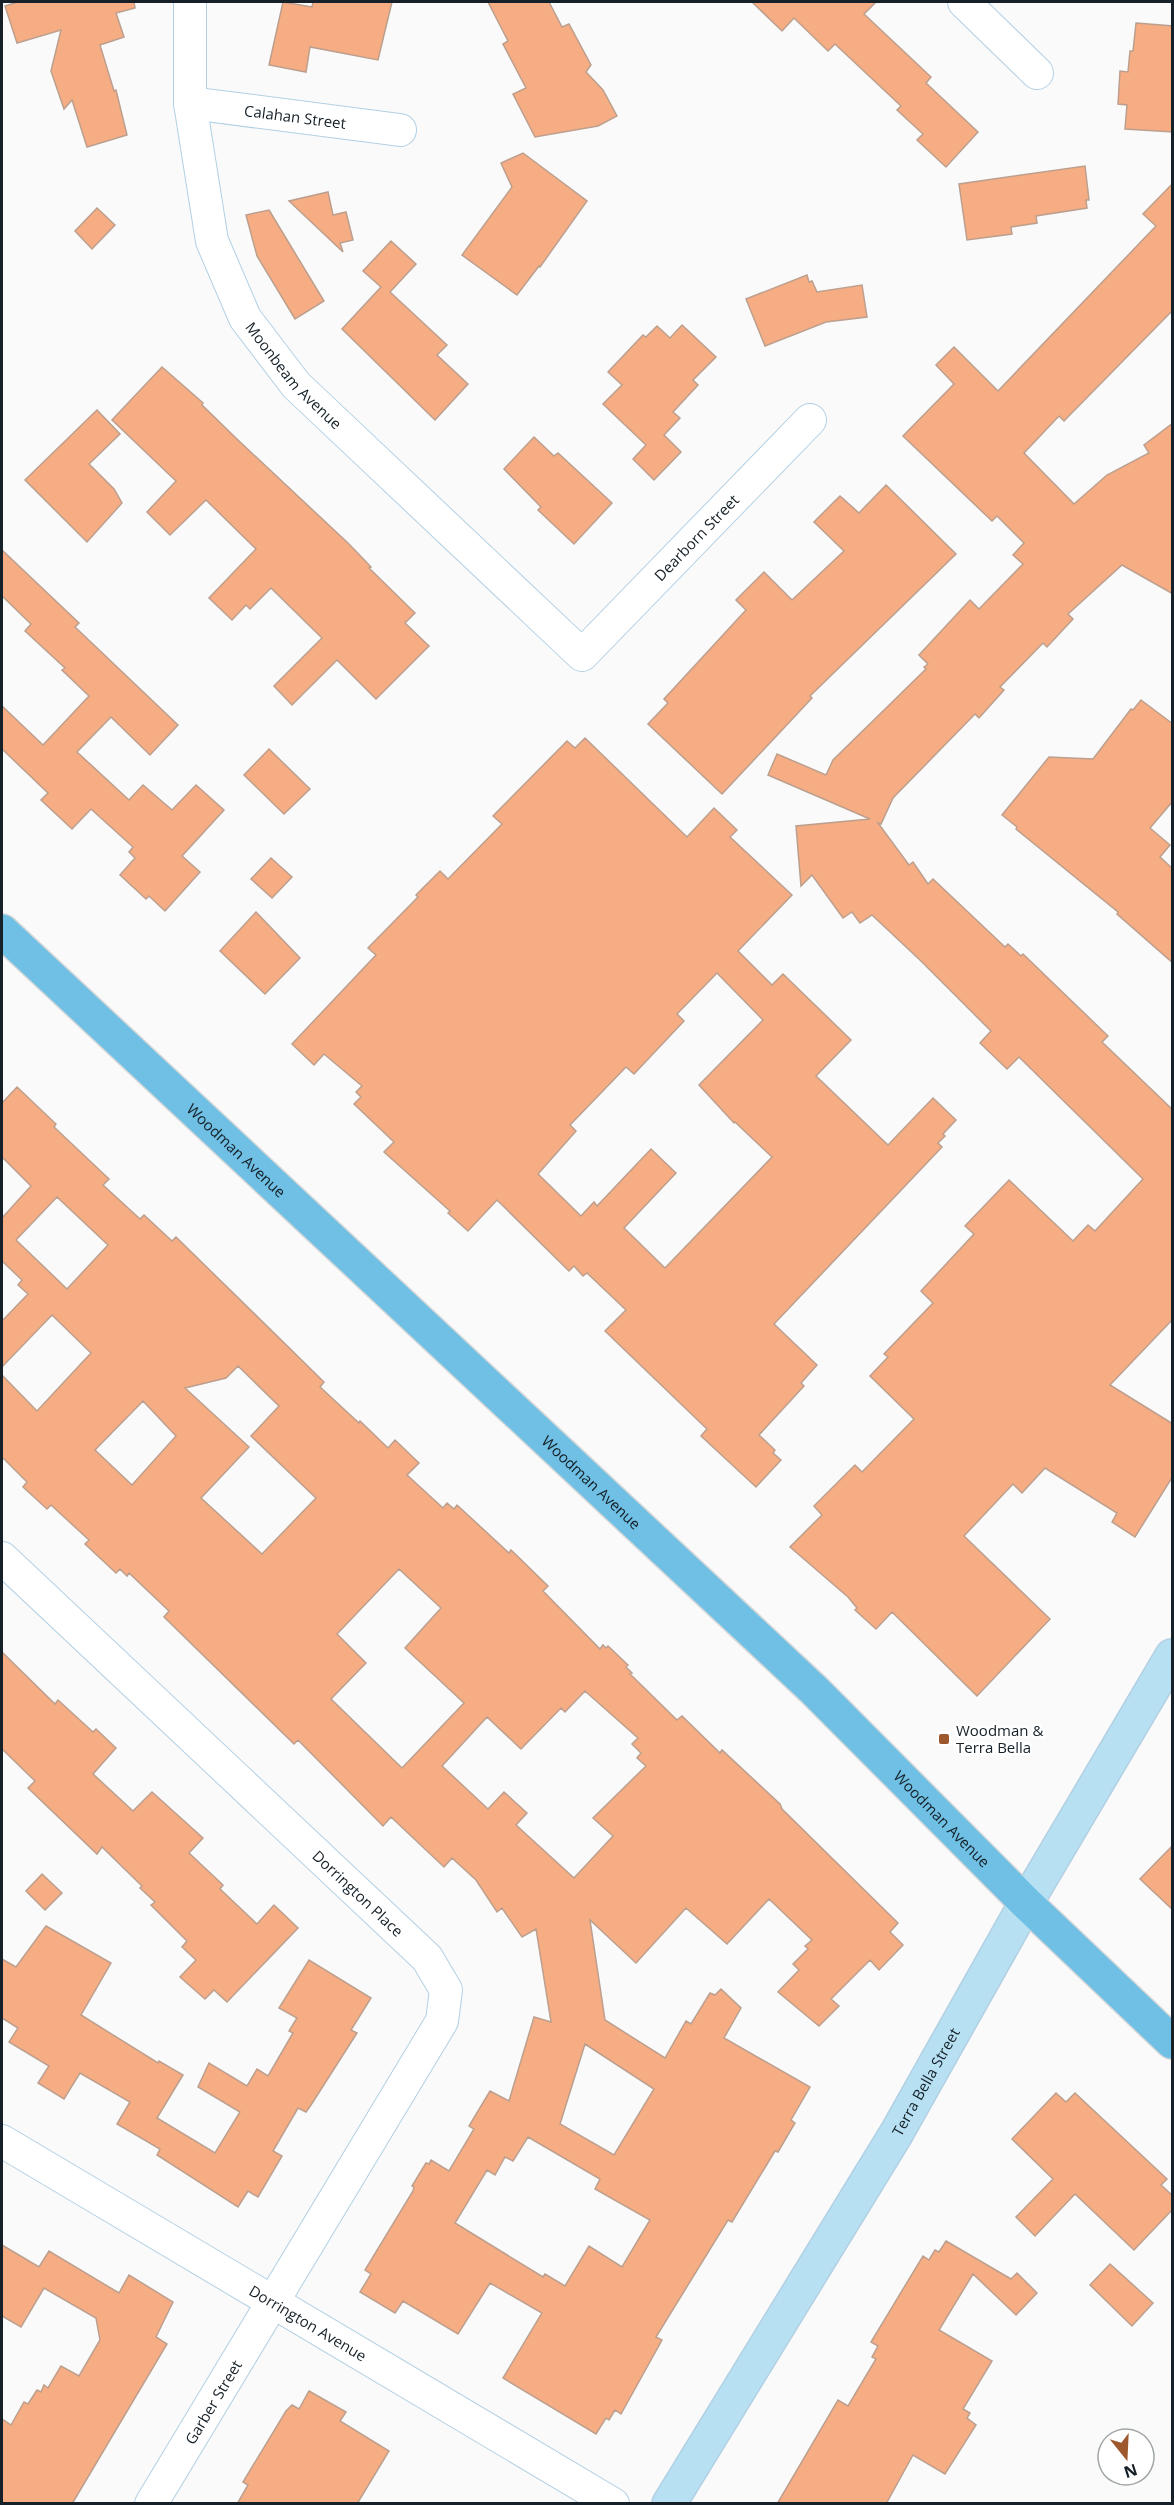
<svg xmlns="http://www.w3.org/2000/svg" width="1174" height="2505" font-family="'Open Sans',sans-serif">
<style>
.building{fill:#f7ad83;stroke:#bc9f8e;stroke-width:1.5;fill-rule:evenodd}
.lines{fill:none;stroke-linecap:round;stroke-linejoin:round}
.minor-casing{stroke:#b2d0e3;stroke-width:34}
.secondary-casing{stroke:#b2d0e3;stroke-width:36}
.primary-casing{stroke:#d5d7d8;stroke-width:36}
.minor{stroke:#fff;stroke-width:32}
.secondary{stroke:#b7e0f2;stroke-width:33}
.primary{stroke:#6fc0e4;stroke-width:33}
.poi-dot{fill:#9d582d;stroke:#fff;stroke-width:2}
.labels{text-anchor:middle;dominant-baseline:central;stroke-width:5;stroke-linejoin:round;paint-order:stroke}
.street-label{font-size:15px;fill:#152028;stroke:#fff}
.poi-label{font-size:15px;fill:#152028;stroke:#fff;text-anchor:start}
</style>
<rect width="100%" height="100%" fill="#fafafa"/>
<g class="building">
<path d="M18,2H134L135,8L116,13L124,37L100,45L114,91L116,90L127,135L87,147L72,100L64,109L51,71L61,30L17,43L5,6Z"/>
<path d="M283,2L312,7L313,2H392L378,60L310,47L306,72L269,65Z"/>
<path d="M488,2H549L562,27L569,24L591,65L586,72L603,90L617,116L598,126L535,137L513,94L526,88L503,44L508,41Z"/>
<path d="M752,2H876L864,14L931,77L926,83L978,132L946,167L917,140L923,134L897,110L901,106L835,44L828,51L794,18L782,31Z"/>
<path d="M1136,23L1173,26V132L1125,129L1127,105L1118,104L1120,71L1128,72L1130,51H1133Z"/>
<path d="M523,153L587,201L540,267L539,266L517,295L462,255L512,187L501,163Z"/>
<path d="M1085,166L1089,200H1086L1087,208L1036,216L1037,223L1011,227L1012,234L967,240L959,184Z"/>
<path d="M1173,183V310L1064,421L1059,416L1024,453L1074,504L1107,475L1149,453L1144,445L1173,423V594L1122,565L1068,614L1073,619L1047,647L1043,643L1000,687L1004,690L979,718L975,714L893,798L881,824L878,823L909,865L913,862L928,884L933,879L1005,947L1008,944L1021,956L1023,954L1108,1036L1102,1042L1173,1110V1319L1110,1385L1173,1424V1476L1135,1537L1112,1522L1117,1513L1045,1468L1022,1493L1013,1484L964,1536L1050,1619L977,1696L892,1612L876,1629L855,1610L857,1608L848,1597L790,1547L822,1515L814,1506L855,1465L862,1472L914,1419L870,1376L888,1357L884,1354L933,1303L921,1291L974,1234L965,1226L1009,1180L1073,1241L1088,1225L1095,1231L1143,1179L1019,1057L1007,1069L980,1043L991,1031L921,961L872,915L860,923L852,912L843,918L812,875L801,886L796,826L870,819L768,775L777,754L826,775L833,760L926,669L924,667L928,664L919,655L970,600L979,609L1023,564L1013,555L1024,543L997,516L992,521L903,436L954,384L936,365L954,347L998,391L1156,226L1143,214Z"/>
<path d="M328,192L333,215L346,212L353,240L340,243L343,252L289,201Z"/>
<path d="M97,208L115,225L92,249L75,231Z"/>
<path d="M269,210L324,301L295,319L257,256L246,215Z"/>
<path d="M391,241L416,264L390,292L447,345L437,355L468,384L435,420L342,329L381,287L363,271Z"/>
<path d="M807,275L809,282L812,281L817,292L862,285L867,317L826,322L765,346L746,299Z"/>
<path d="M682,325L716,357L693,380L698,385L673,412L680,418L664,435L681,452L654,480L633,459L646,445L603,404L622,385L608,372L643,335L646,337L657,326L670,338Z"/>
<path d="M162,367L203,403L202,405L239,441L349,544L371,567L369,568L415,613L405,623L429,646L376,699L337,660L292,705L274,686L322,638L271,588L250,609L246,605L232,620L209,598L256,549L206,500L170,535L147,512L176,481L112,420Z"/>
<path d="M97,410L120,434L89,464L114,489L122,503L87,542L25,480Z"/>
<path d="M534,437L554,456L558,453L612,503L574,544L538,510L541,507L504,469Z"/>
<path d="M886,485L956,554L810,696L812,698L722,794L648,724L668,703L664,699L746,610L736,600L764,572L792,600L844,551L814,522L840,496L859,513Z"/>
<path d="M2,550L79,623L75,627L178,725L150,755L111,717L77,752L129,800L143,785L172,810L196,785L224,810L182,856L200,872L165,911L149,896L146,899L120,875L135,858L129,852L133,847L91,809L72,829L41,800L48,793L2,749V706L43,745L89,696L62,670L65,668L25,631L31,624L2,596Z"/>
<path d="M1141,700L1173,724V801L1150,828L1170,845L1160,857L1173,869V963L1117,914L1118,912L1016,829L1017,827L1002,815L1049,757L1093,759L1131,709L1133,710Z"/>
<path d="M585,738L687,837L714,808L737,830L730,837L792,895L738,951L772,985L783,974L851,1040L816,1076L888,1145L933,1098L956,1120L943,1134L945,1136L938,1143L942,1147L774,1324L817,1365L801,1383L804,1386L759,1435L775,1450L773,1453L781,1460L756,1487L701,1436L707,1429L605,1331L626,1310L587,1273L583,1276L574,1266L569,1271L497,1200L468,1231L448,1213L450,1211L384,1152L394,1142L354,1104L361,1097L356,1092L362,1086L324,1054L314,1065L292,1044L376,955L368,948L418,897L416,895L440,871L448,879L502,824L493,816L567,741L575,748ZM717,973L763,1020L699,1085L734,1123L735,1122L772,1157L665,1268L624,1228L676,1173L651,1149L597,1206L594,1202L581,1216L538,1174L576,1131L570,1125L626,1067L634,1074L684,1021L677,1014Z"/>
<path d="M269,749L310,789L284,814L244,775Z"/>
<path d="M271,858L292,877L272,898L251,879Z"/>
<path d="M256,912L300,958L265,994L220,951Z"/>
<path d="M17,1087L56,1124L54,1127L109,1179L103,1185L140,1219L144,1215L172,1241L176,1237L324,1382L320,1387L359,1423L360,1421L388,1448L395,1440L419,1463L407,1475L443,1508L447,1503L454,1509L457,1505L509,1553L511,1550L548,1586L543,1591L600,1649L603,1645L606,1648L608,1646L628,1665L626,1667L632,1673L630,1674L677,1720L682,1716L720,1753L722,1750L780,1804L782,1809L898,1923L890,1932L903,1945L879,1970L870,1960L831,1999L839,2006L819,2026L778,1992L799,1970L793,1964L808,1949L805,1946L812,1940L769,1899L727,1944L686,1908L636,1963L590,1920L605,2020L665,2058L686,2021L691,2024L710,1993L715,1995L721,1989L741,2008L724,2038L810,2087L791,2120L795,2123L778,2152L775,2151L732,2222L728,2220L656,2337L662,2340L621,2414L615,2410L609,2420L606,2418L596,2434L503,2378L542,2313L490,2283L458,2334L403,2301L395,2313L360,2292L371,2274L365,2270L413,2191L414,2187L412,2186L426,2163L429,2164L431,2160L449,2171L474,2129L469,2126L490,2091L509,2101L534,2017L551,2022L536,1929L522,1937L502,1908L497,1912L476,1880L452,1858L444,1867L391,1817L383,1826L298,1740L294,1744L164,1617L169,1611L129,1573L127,1576L120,1569L116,1573L85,1544L89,1540L51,1505L47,1509L23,1487L27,1482L2,1457V1375L37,1411L91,1353L52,1315L2,1367V1321L28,1294L18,1285L22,1280L2,1261V1218L31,1186L2,1157V1103ZM57,1197L108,1245L67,1289L16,1240ZM238,1366L279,1406L251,1436L316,1498L262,1554L201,1498L249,1447L185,1388L226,1378ZM143,1401L176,1436L132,1485L95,1450ZM399,1569L441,1608L405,1648L464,1703L402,1768L331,1699L366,1663L337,1634ZM585,1691L638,1738L632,1744L641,1753L637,1758L646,1766L593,1818L613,1836L574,1878L516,1825L527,1813L504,1792L488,1809L442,1766L487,1717L521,1749L561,1708L565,1712ZM585,2044L654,2089L614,2155L560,2124ZM528,2137L600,2179L595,2189L650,2220L622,2267L589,2246L565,2286L545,2274L543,2277L455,2223L487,2170L495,2175L505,2157L513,2161Z"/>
<path d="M2,1652L55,1704L58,1700L93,1732L96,1729L116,1748L93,1774L133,1811L152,1792L203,1838L189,1853L223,1885L220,1889L257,1924L274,1905L298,1928L227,2002L214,1990L205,1999L180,1977L196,1960L182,1947L187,1941L151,1905L155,1902L140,1888L142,1886L102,1847L97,1854L28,1788L35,1781L2,1749Z"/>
<path d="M1173,1845V1910L1140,1879Z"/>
<path d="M42,1874L62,1893L45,1910L26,1891Z"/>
<path d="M46,1926L111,1963L81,2015L158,2063L159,2061L183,2075L157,2118L215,2153L240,2112L198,2087L209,2063L247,2086L257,2069L268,2076L293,2033L289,2031L297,2018L279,2008L309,1960L371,1998L351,2030L357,2033L311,2105L306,2112L298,2108L273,2151L282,2156L258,2197L248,2191L238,2207L157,2155L160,2149L117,2124L130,2102L80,2073L64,2099L38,2083L49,2066L9,2042L18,2028L2,2018V1959L16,1967Z"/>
<path d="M1056,2093L1066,2102L1075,2093L1167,2179L1161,2185L1173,2196V2209L1134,2250L1075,2194L1035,2236L1016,2217L1053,2179L1012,2139Z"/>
<path d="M946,2241L1011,2279L1017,2273L1037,2293L1016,2315L973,2274L939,2330L992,2361L963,2409L970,2413L967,2418L976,2425L945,2474L913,2455L886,2504H777L838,2400L848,2406L876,2359L872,2357L878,2346L871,2342L923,2256L929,2260L935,2250L939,2252Z"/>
<path d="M2,2245L39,2267L49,2251L119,2293L129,2275L173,2302L156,2337L167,2344L72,2504H2V2419L11,2425L24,2402L28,2404L37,2390L41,2392L44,2385L48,2388L61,2366L79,2376L100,2340L96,2318L44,2288L21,2327L2,2316Z"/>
<path d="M1110,2264L1153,2303L1132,2326L1090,2285Z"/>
<path d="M309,2391L346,2412L340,2421L389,2451L357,2504H237L248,2485L243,2482L286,2411L292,2405L299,2409Z"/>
</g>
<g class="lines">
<g class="minor-casing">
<g id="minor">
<path id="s1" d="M190,2V103L212,241L245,318L296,385L582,655L810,420"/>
<path d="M964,2L1037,73"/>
<path id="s2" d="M190,103L400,130"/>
<path id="s3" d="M2,1558L427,1958L446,1990L442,2021L151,2504"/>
<path id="s4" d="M2,2141L613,2504"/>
</g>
</g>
<g class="secondary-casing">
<g id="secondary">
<path id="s5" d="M669,2504L896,2134L1026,1903L1172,1656"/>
</g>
</g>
<g class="primary-casing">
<g id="primary">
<path id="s6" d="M2,931L814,1690L1026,1903L1172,2042"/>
</g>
</g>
<use href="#minor" class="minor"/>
<use href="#secondary" class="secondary"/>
<use href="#primary" class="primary"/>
</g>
<rect class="poi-dot" x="938" y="1733" width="12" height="12" rx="3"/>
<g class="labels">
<g class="street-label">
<text stroke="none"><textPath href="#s2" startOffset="106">Calahan Street</textPath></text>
<text stroke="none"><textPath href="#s1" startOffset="400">Moonbeam Avenue</textPath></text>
<text stroke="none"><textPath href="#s1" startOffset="966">Dearborn Street</textPath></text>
<text stroke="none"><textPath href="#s6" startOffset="321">Woodman Avenue</textPath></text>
<text stroke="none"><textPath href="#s6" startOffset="807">Woodman Avenue</textPath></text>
<text stroke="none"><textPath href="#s6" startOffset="1293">Woodman Avenue</textPath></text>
<text stroke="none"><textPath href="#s3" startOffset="489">Dorrington Place</textPath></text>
<text stroke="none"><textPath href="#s5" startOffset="494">Terra Bella Street</textPath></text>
<text stroke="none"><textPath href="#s4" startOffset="356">Dorrington Avenue</textPath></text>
<text transform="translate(213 2402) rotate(-59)">Garber Street</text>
</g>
<g class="poi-label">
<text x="956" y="1730">Woodman &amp;<tspan x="956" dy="17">Terra Bella</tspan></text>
</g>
</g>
<rect width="1174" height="2505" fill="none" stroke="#152028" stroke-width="6"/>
<g transform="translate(1126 2457) rotate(162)"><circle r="28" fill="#ffffff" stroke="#a1a6a9" stroke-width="1.5"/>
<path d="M0-4.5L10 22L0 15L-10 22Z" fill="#9d582d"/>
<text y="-9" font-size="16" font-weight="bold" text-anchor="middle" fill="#152028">N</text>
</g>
</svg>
